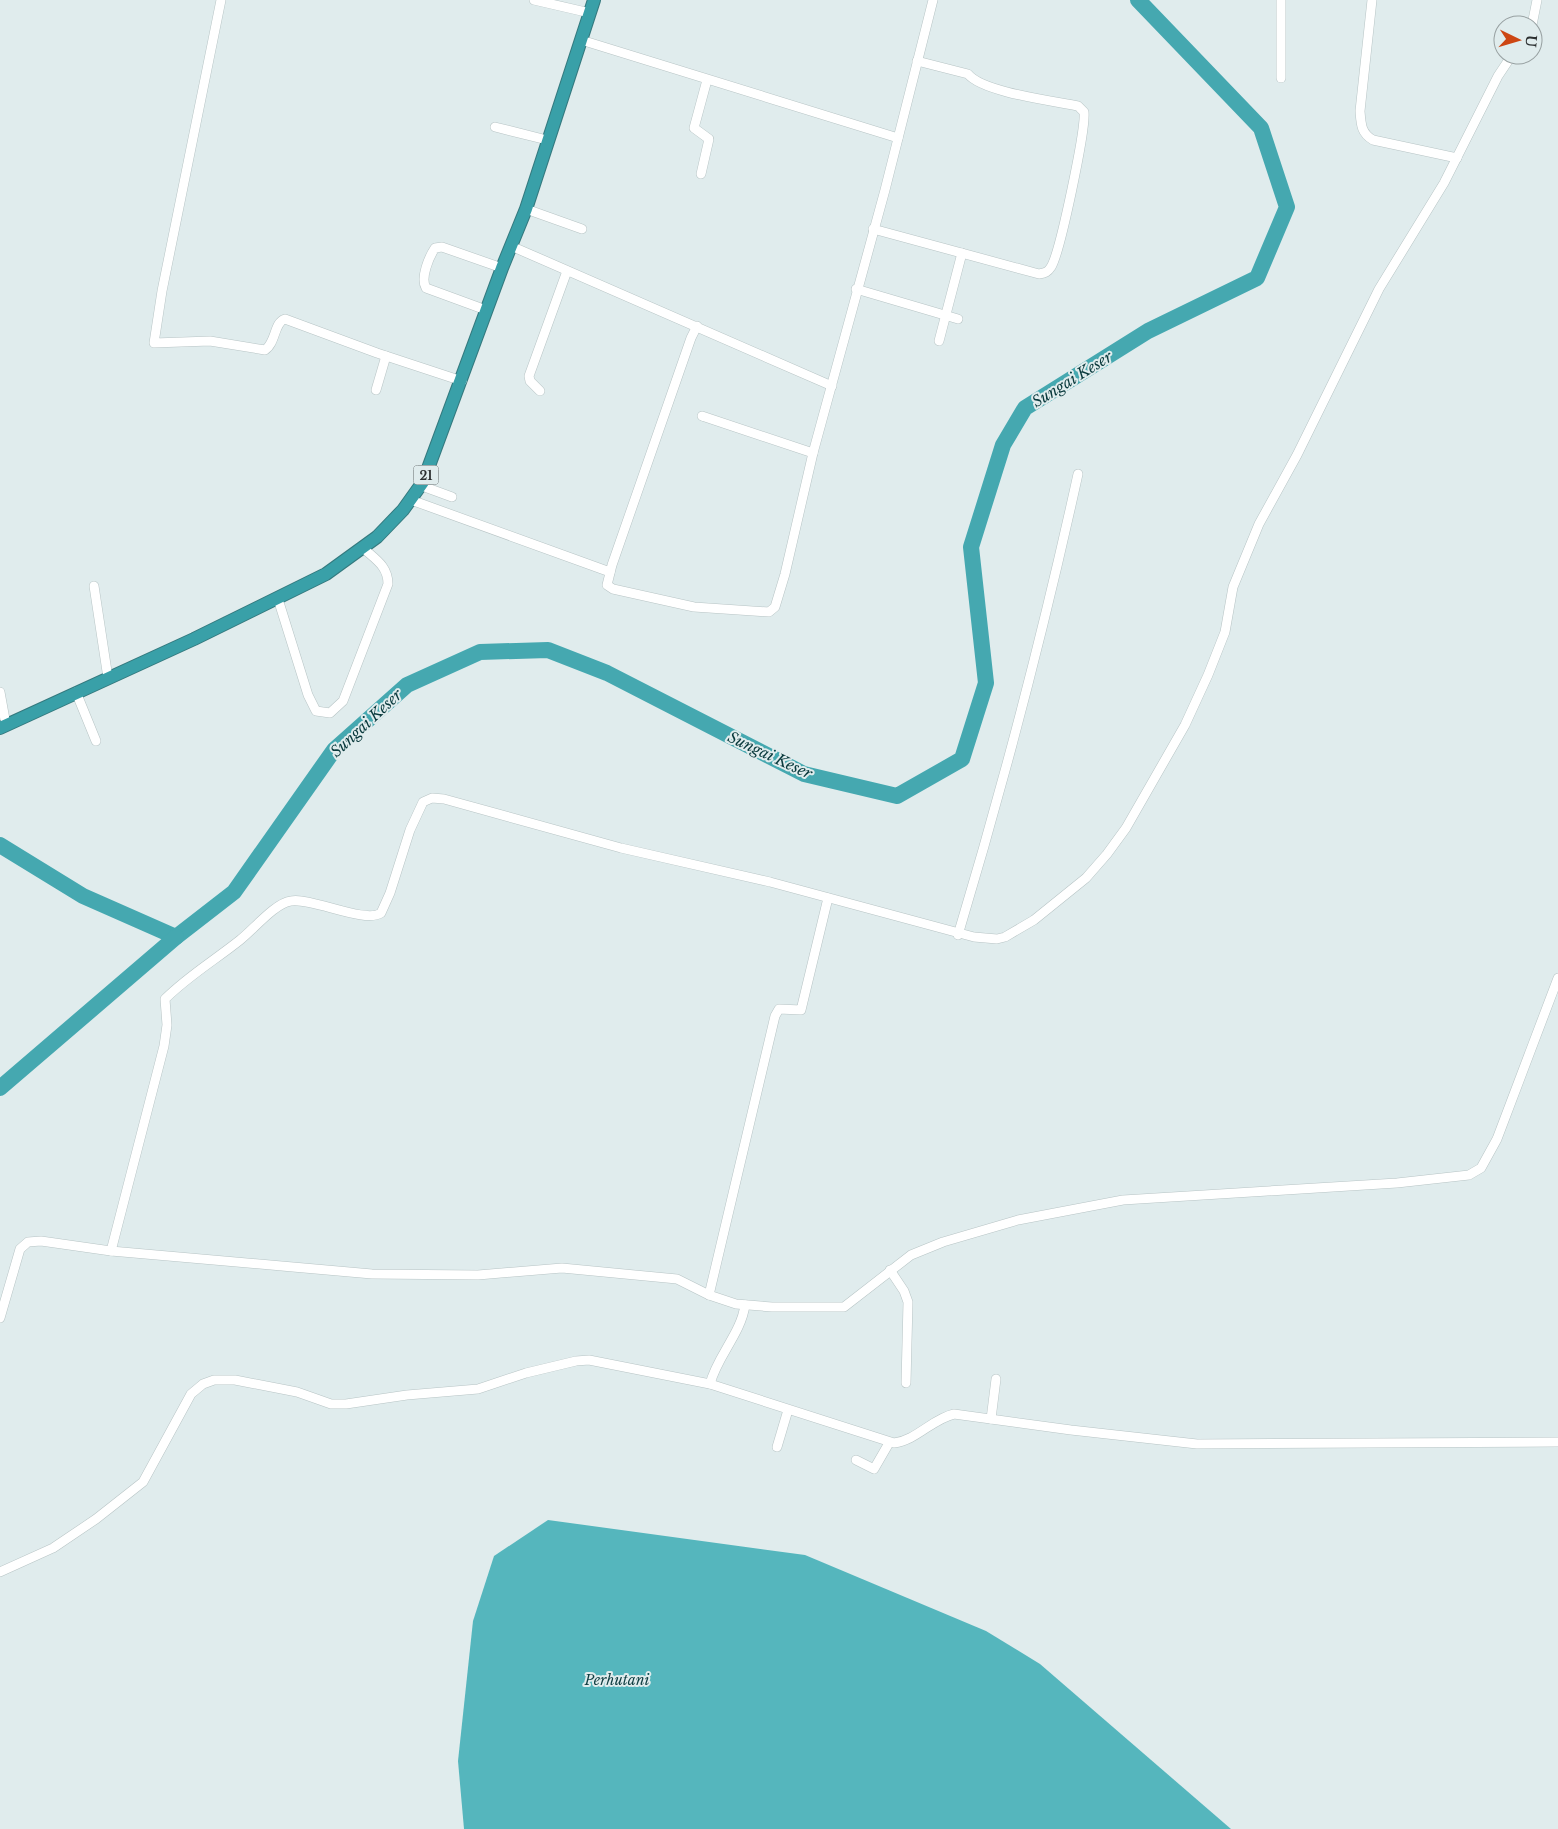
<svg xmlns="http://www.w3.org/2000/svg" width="1558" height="1829" font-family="'Libre Baskerville',serif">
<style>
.forest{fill:#55b6bd}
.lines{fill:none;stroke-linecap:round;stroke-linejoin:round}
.river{stroke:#45a8b0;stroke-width:16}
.minor-casing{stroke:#b7c4c5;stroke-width:10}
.highway-casing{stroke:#34797e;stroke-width:14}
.minor{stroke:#fff;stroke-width:9}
.highway{stroke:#39a0a8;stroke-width:12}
.labels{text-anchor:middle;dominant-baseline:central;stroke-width:4;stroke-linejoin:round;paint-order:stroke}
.shield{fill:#e0eced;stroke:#626869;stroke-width:1}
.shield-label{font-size:12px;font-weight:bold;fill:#2c3031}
.park-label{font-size:14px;font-style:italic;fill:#103e42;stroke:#e0eced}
.water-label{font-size:15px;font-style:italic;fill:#0a3a3d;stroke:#e0eced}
</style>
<rect width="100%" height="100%" fill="#e0eced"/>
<path class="forest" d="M548,1520L805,1555L986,1631L1040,1664L1231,1829H464L458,1761L473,1621L494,1556Z"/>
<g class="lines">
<g class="river">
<path d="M0,845L83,896L176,937L234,892L334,750L407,685L480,652L548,650L607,673L804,774L897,796L962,759L986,683L971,547L1003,445L1025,408L1148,331L1257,278L1287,207L1261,128L1138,0"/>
<path d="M0,1088L176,937"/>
</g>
<g class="minor-casing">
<g id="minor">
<path d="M221,0L162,291L154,343L210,341L265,350C276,343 274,322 285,319L377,353L462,381"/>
<path d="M534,0L590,13"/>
<path d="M1372,0L1360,111C1361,124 1361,133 1373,140L1457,158"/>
<path d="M1532,25L1537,0"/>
<path d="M581,40L898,138"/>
<path d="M1281,78V0"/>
<path d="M495,127L547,140"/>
<path d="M701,174L709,139L694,128L707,80"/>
<path d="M526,209L582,229"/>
<path d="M873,229L1039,274C1045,273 1048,272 1051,267C1060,253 1086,129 1084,112L1078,106C1053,101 982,92 968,74L917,61"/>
<path d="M511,246L832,386"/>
<path d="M856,289L958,319"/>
<path d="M486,310L426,288C420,278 429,257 435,248L442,247L502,268"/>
<path d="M697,326L691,338L612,565L607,585L613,589L694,607L769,612L775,607L785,574L813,453L885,190L933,0"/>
<path d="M939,341L962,253"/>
<path d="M376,390L386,356"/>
<path d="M540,391L530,381L529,376L567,271"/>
<path d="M702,416L813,453"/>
<path d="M422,486L452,497"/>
<path d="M411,500L610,572"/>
<path d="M94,586L108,678"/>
<path d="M278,599L308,695L316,711L330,713L343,701L388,584C388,566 375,559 363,548"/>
<path d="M0,692L6,725"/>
<path d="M76,692L96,741"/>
<path d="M958,935C1004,782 1044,629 1078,474"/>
<path d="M111,1251L372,1274L478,1275L562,1268L677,1279L709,1295L736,1304L772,1307H844L911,1255L943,1242L1018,1220L1123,1200L1397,1183L1469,1175L1481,1168L1497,1139L1558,978"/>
<path d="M890,1270L904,1291L908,1302L906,1383"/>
<path d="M709,1295L775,1016L779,1009L801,1010L828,898"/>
<path d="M0,1318L20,1249L28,1242L41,1241L111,1251L164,1046L167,1025L165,999C188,976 215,960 240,940C254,929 275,903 291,901C311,897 365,924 381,913L390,893L410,830L423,802L432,798L444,799L621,848L770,882L974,937L997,939L1005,937L1034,920L1086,878L1107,854L1126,828L1185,725L1208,675L1225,632L1233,587L1259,524L1297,455L1379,289L1444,183L1498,76L1512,55"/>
<path d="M710,1384C717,1356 741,1334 745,1305"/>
<path d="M991,1419L996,1379"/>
<path d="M777,1447L788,1410"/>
<path d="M856,1460L874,1469L889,1443"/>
<path d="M0,1572L53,1548L96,1519L143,1482L191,1394L203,1384L214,1380H235L297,1392L331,1404H346L407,1395L478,1389L526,1373L576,1361L589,1360L710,1384L894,1443C917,1440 932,1419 954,1414L1071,1430L1197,1444L1558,1442"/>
</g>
</g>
<g class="highway-casing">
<path id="highway" d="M0,728L194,639L326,574L377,537L403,510L423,482L502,268L526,209L594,0"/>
</g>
<use href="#minor" class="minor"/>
<use href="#highway" class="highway"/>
</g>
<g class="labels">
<rect class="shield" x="413.5" y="465.5" width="25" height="19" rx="4"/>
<g class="shield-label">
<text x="426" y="475">21</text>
</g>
<g class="park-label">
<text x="617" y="1680">Perhutani</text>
</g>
<g class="water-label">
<text transform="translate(1072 379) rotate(-32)">Sungai Keser</text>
<text transform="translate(366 723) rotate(-43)">Sungai Keser</text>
<text transform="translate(770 755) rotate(25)">Sungai Keser</text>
</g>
</g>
<g transform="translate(1518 40) rotate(95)"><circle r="24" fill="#e0eced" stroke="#98a1a2"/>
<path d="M0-4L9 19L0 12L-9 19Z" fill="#cd4613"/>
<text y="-8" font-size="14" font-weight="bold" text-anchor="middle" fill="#2c3031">U</text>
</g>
</svg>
